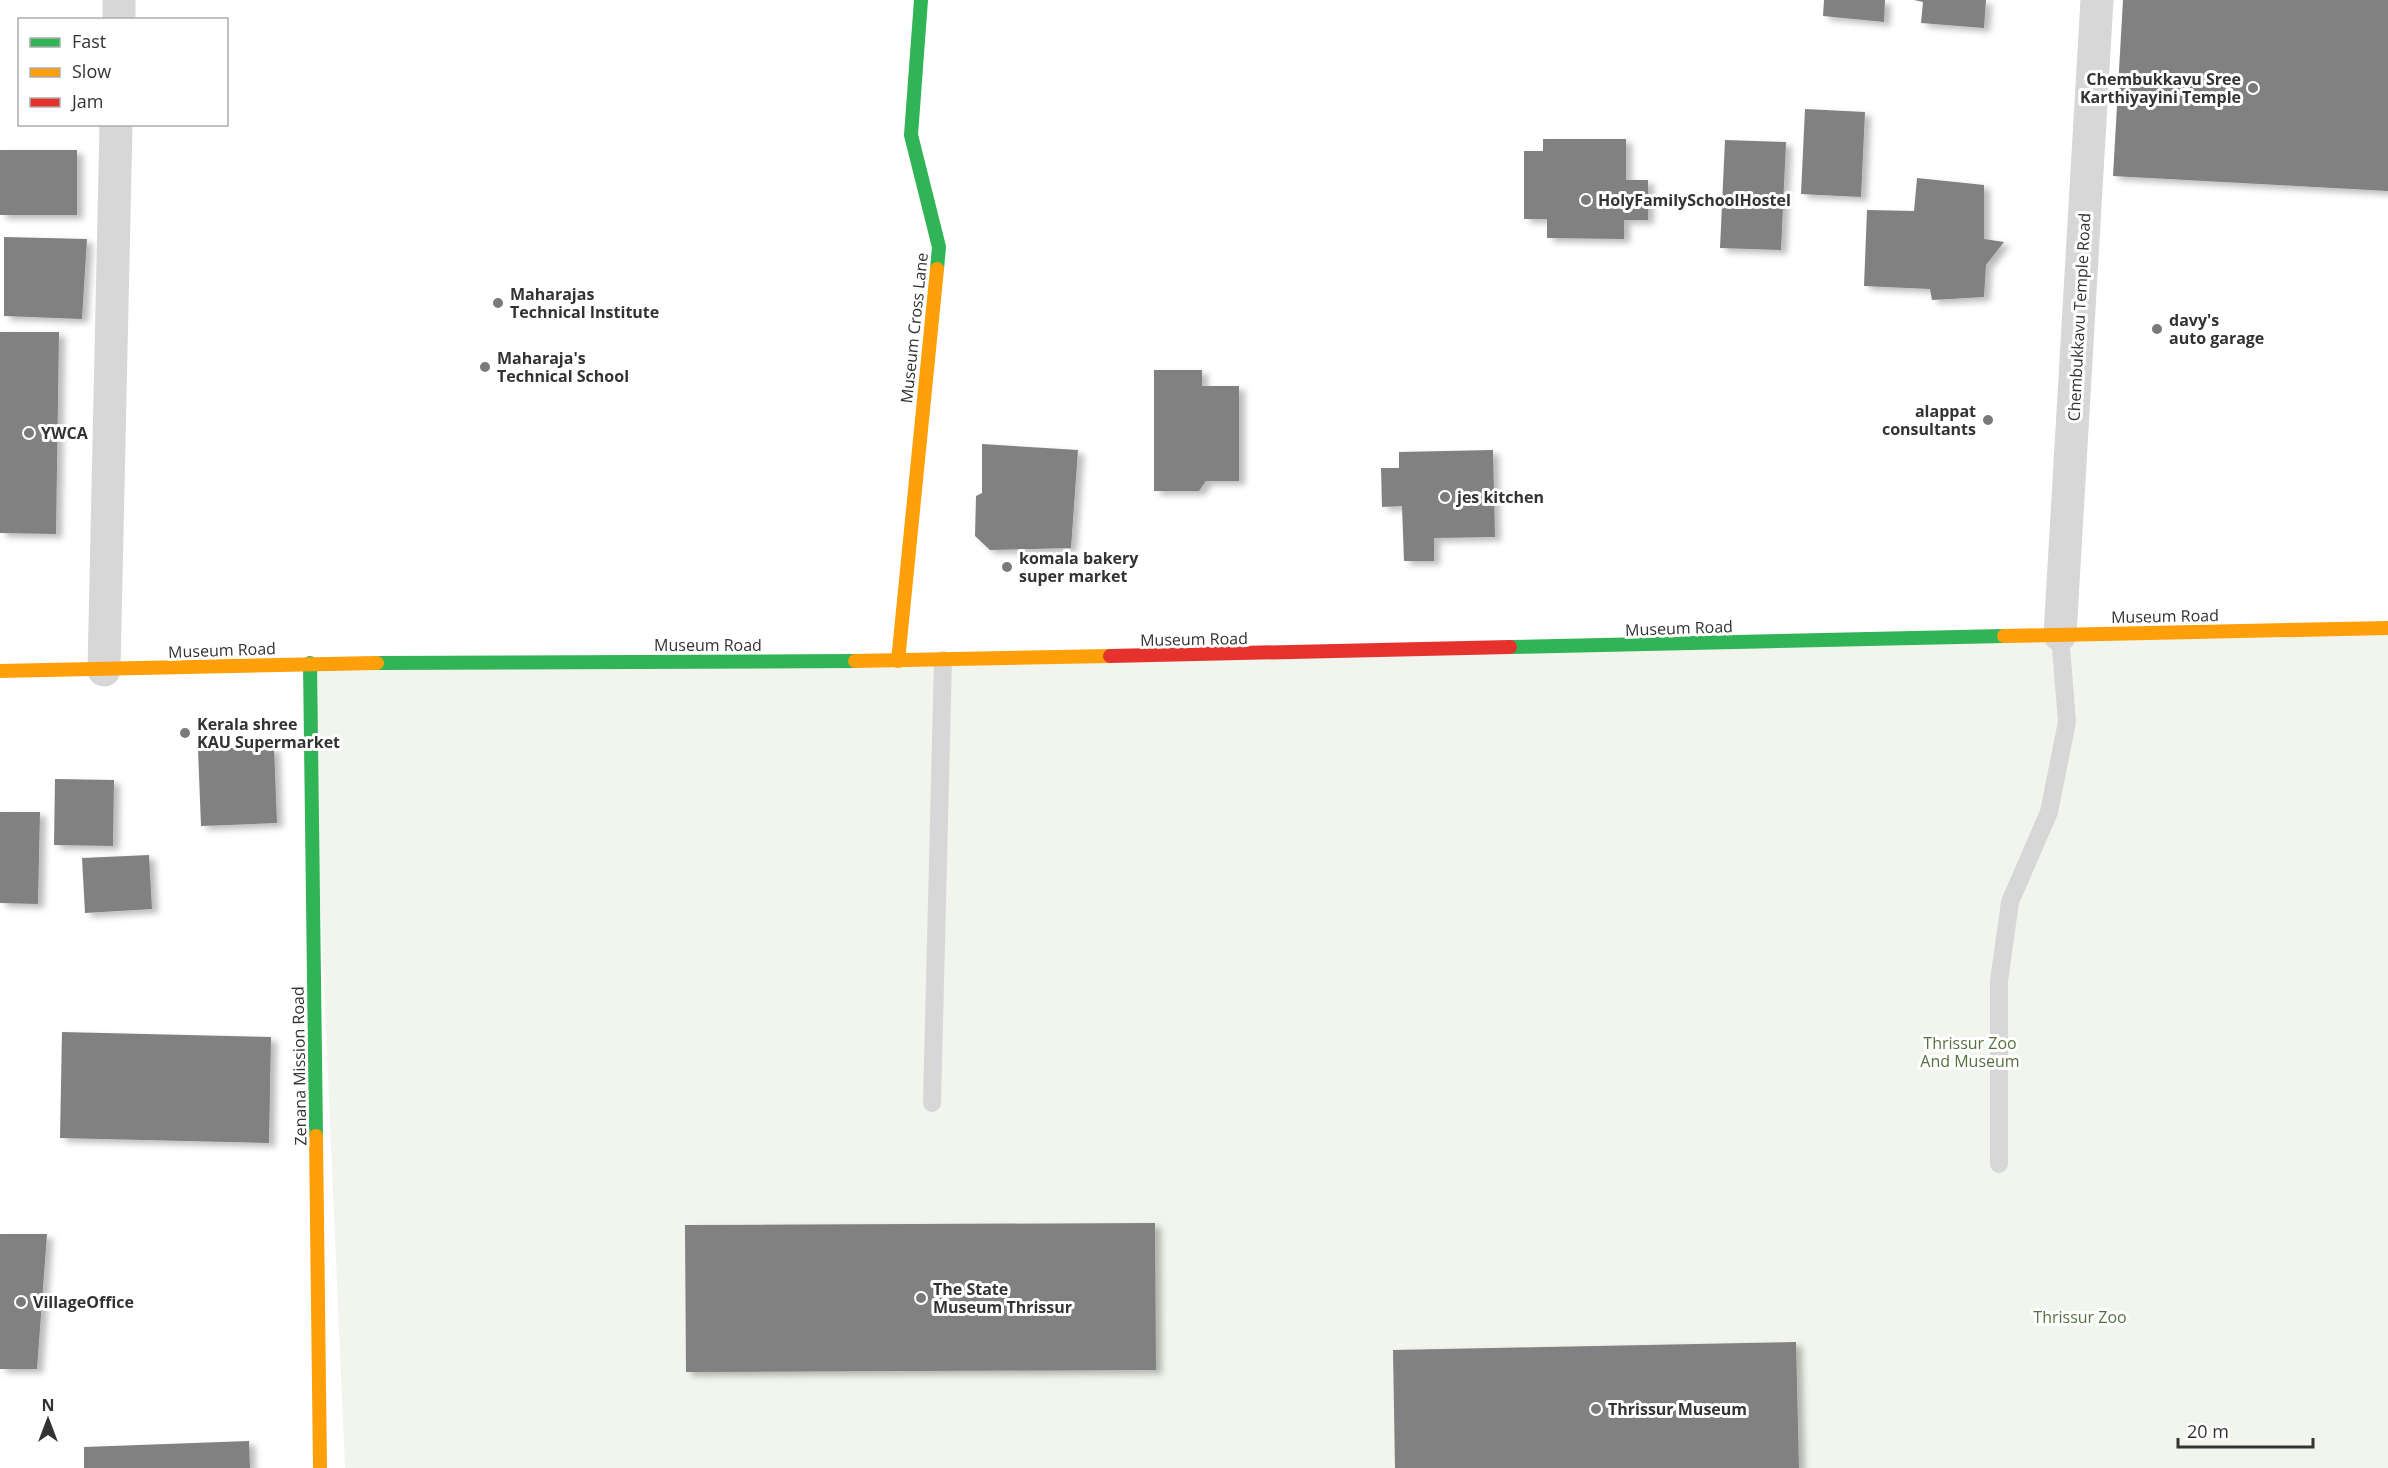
<svg xmlns="http://www.w3.org/2000/svg" width="2388" height="1468" font-family="'Open Sans',sans-serif">
<style>
.green{fill:#f1f5ed}
.building{fill:#818181;filter:url(#shadow)}
.lines{fill:none;stroke-linecap:round;stroke-linejoin:round}
.lane{stroke:#d7d7d7;stroke-width:18}
.street{stroke:#d7d7d7;stroke-width:33}
.fast{stroke:#30b455;stroke-width:14}
.slow{stroke:#ff9f0a;stroke-width:14}
.jam{stroke:#e5322d;stroke-width:14}
.poi-dot{fill:#7a7a7a;stroke:#fff;stroke-width:2}
.labels{text-anchor:middle;dominant-baseline:central;stroke-width:6;stroke-linejoin:round;paint-order:stroke}
.poi-label{font-size:16px;font-weight:bold;fill:#333;stroke:#fff;text-anchor:start}
.street-label{font-size:16px;fill:#333;stroke:#fff}
.park-label{font-size:16px;fill:#56703f;stroke:#fff}
</style>
<defs>
<filter id="shadow"><feDropShadow dx="6" dy="4" stdDeviation="3" flood-color="#0004"/></filter>
</defs>
<rect width="100%" height="100%" fill="#fff"/>
<path class="green" d="M2388,628V1468H345L310,663Z"/>
<g class="building">
<path d="M1824,0H1885L1884,22L1823,16Z"/>
<path d="M1914,0H1986L1984,28L1921,23L1923,2Z"/>
<path d="M2123,0H2388V191L2113,176Z"/>
<path d="M1805,109L1865,112L1861,197L1801,194Z"/>
<path d="M1543,139H1626V180H1648V220H1624V239L1547,238V219H1524V151H1543Z"/>
<path d="M1725,140L1786,142L1781,250L1720,248Z"/>
<rect x="0" y="150" width="77" height="65"/>
<path d="M1917,178L1984,185V239L2004,242L1986,265L1984,297L1932,300L1930,289L1864,286L1867,210L1914,211Z"/>
<path d="M4,237L87,239L82,319L4,316Z"/>
<path d="M0,332H59L56,534L0,533Z"/>
<path d="M1154,370H1202V386H1239V481H1206L1199,491H1154Z"/>
<path d="M982,444L1078,450L1071,548L990,550L975,536L976,496L982,493Z"/>
<path d="M1493,450L1495,537L1434,538V561H1404L1402,506L1382,507L1381,468H1399V452Z"/>
<path d="M274,747L277,823L201,826L198,749Z"/>
<path d="M55,779L114,780L113,846L54,845Z"/>
<path d="M0,812H40L38,904L0,903Z"/>
<path d="M149,855L152,909L85,913L82,858Z"/>
<path d="M62,1032L271,1037L269,1143L60,1138Z"/>
<path d="M1155,1223L1156,1370L686,1372L685,1225Z"/>
<path d="M0,1234H47L37,1369H0Z"/>
<path d="M1796,1342L1799,1468H1395L1393,1350Z"/>
<path d="M249,1441L250,1468H84V1447Z"/>
</g>
<g class="lines">
<g class="lane">
<path d="M932,1103L943,660"/>
<path d="M1999,1164V981L2010,902L2049,812L2067,722L2060,635"/>
</g>
<g class="street">
<path d="M119,20V0"/>
<path d="M2060,635L2097,0"/>
<path d="M104,670L116,124"/>
</g>
<g class="fast">
<path d="M921,0L911,135L939,247L937,269"/>
<path d="M1510,647L2004,636"/>
<path d="M310,663L316,1136"/>
<path d="M377,663L855,661"/>
</g>
<g class="slow">
<path d="M2004,636L2388,628"/>
<path d="M855,661L1110,656"/>
<path d="M898,661L937,269"/>
<path d="M0,671L377,663"/>
<path d="M316,1136L320,1468"/>
</g>
<path class="jam" d="M1110,656L1510,647"/>
</g>
<g class="poi-dot">
<circle cx="2253" cy="88" r="6"/>
<circle cx="1586" cy="200" r="6"/>
<circle cx="498" cy="303" r="6"/>
<circle cx="2157" cy="329" r="6"/>
<circle cx="485" cy="367" r="6"/>
<circle cx="1988" cy="420" r="6"/>
<circle cx="29" cy="433" r="6"/>
<circle cx="1445" cy="497" r="6"/>
<circle cx="1007" cy="567" r="6"/>
<circle cx="185" cy="733" r="6"/>
<circle cx="921" cy="1298" r="6"/>
<circle cx="21" cy="1302" r="6"/>
<circle cx="1596" cy="1409" r="6"/>
</g>
<g class="labels">
<g class="poi-label">
<text x="2241" y="79" text-anchor="end">Chembukkavu Sree<tspan x="2241" dy="18">Karthiyayini Temple</tspan></text>
<text x="1598" y="200">HolyFamilySchoolHostel</text>
<text x="510" y="294">Maharajas<tspan x="510" dy="18">Technical Institute</tspan></text>
<text x="2169" y="320">davy's<tspan x="2169" dy="18">auto garage</tspan></text>
<text x="497" y="358">Maharaja's<tspan x="497" dy="18">Technical School</tspan></text>
<text x="1976" y="411" text-anchor="end">alappat<tspan x="1976" dy="18">consultants</tspan></text>
<text x="41" y="433">YWCA</text>
<text x="1457" y="497">jes kitchen</text>
<text x="1019" y="558">komala bakery<tspan x="1019" dy="18">super market</tspan></text>
<text x="197" y="724">Kerala shree<tspan x="197" dy="18">KAU Supermarket</tspan></text>
<text x="933" y="1289">The State<tspan x="933" dy="18">Museum Thrissur</tspan></text>
<text x="33" y="1302">VillageOffice</text>
<text x="1608" y="1409">Thrissur Museum</text>
</g>
<g class="street-label">
<text transform="translate(2079 317) rotate(-87)">Chembukkavu Temple Road</text>
<text transform="translate(914 328) rotate(-84)">Museum Cross Lane</text>
<text transform="translate(2165 616) rotate(-1)">Museum Road</text>
<text transform="translate(1679 628) rotate(-2)">Museum Road</text>
<text transform="translate(1194 639) rotate(-1)">Museum Road</text>
<text x="708" y="645">Museum Road</text>
<text transform="translate(222 650) rotate(-2)">Museum Road</text>
<text transform="translate(299 1066) rotate(-91)">Zenana Mission Road</text>
</g>
<g class="park-label">
<text x="1970" y="1043">Thrissur Zoo<tspan x="1970" dy="18">And Museum</tspan></text>
<text x="2080" y="1317">Thrissur Zoo</text>
</g>
</g>
<rect x="18" y="18" width="210" height="108" fill="#ffffff" stroke="#adadad" stroke-width="1.5"/>
<rect x="30" y="38" width="30" height="9" fill="#30b455" stroke="#adadad" stroke-width="1.5"/>
<text x="72" y="48" font-size="18" fill="#333333">Fast</text>
<rect x="30" y="68" width="30" height="9" fill="#ff9f0a" stroke="#adadad" stroke-width="1.5"/>
<text x="72" y="78" font-size="18" fill="#333333">Slow</text>
<rect x="30" y="98" width="30" height="9" fill="#e5322d" stroke="#adadad" stroke-width="1.5"/>
<text x="72" y="108" font-size="18" fill="#333333">Jam</text>
<g transform="translate(48 1420)" stroke="#ffffff" stroke-width="4.5" paint-order="stroke">
<path d="M0-4.5L10 22L0 15L-10 22Z" fill="#333333"/>
<text y="-9" font-size="16" font-weight="bold" text-anchor="middle" fill="#333333">N</text>
</g>
<path d="M2178 1438v9h135v-9" fill="none" stroke="#333333" stroke-width="3"/>
<text x="2187" y="1438" font-size="18" fill="#333333" stroke="#ffffff" stroke-width="4.5" paint-order="stroke">20 m</text>
</svg>
